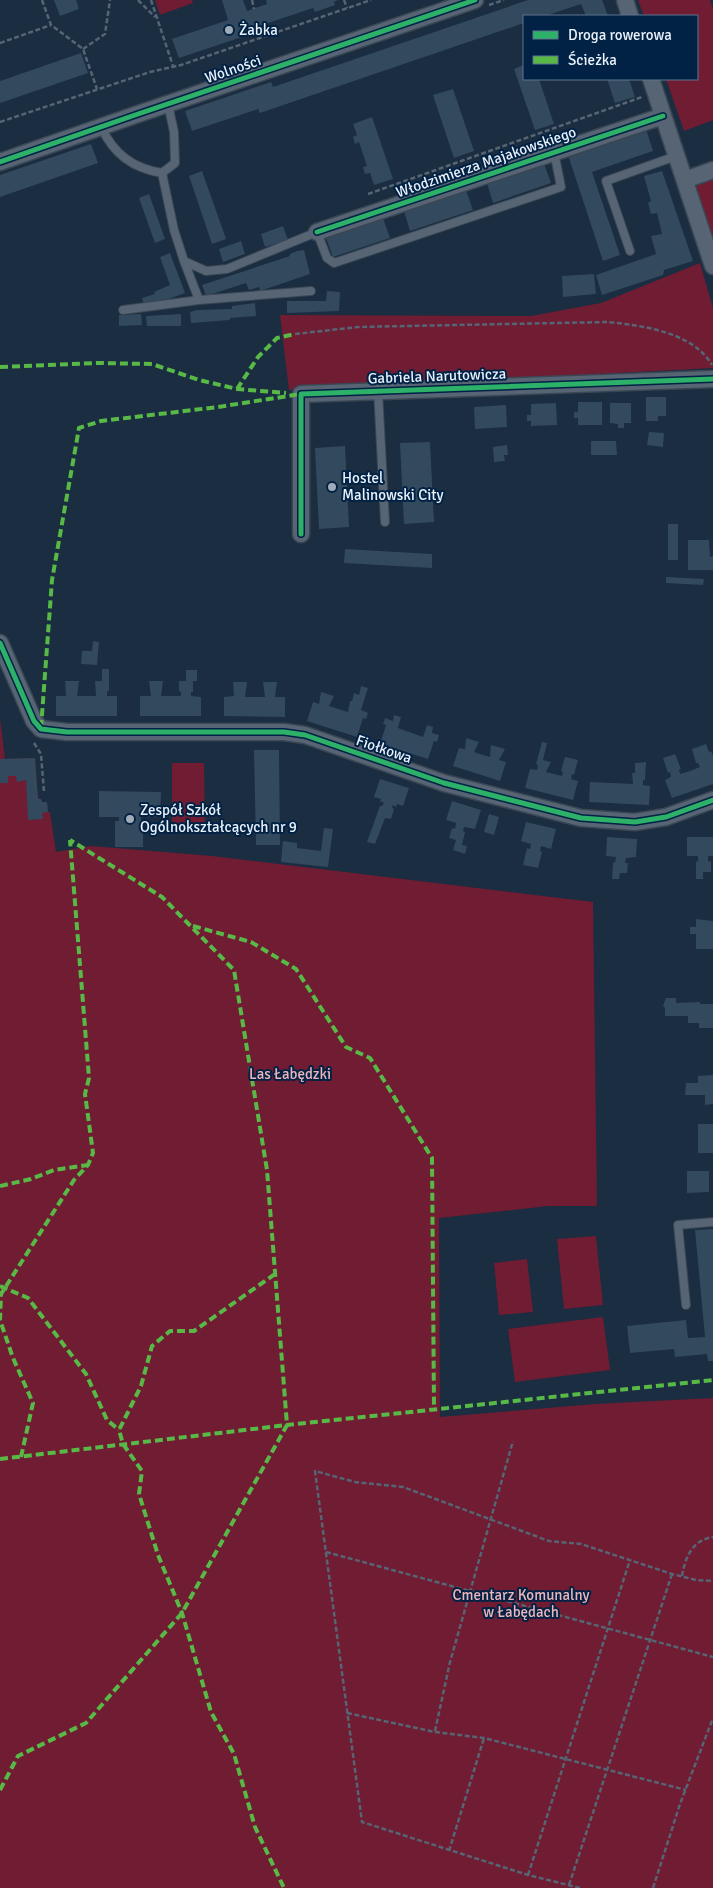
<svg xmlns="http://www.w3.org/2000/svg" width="713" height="1888" font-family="Signika,sans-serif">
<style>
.green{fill:#701c32}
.building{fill:#32495e}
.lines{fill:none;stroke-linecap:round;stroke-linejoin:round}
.lane-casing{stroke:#3a4653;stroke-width:10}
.street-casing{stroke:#3a4653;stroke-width:19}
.path{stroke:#566473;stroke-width:2.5;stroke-dasharray:5 2.5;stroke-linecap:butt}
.lane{stroke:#566474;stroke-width:8}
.street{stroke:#566474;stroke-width:16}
.quiet{stroke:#58b947;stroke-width:4;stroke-dasharray:8 4;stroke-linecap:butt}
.cycleway-casing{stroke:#012245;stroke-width:8}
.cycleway{stroke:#2db169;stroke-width:5}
.poi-dot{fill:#a1acb9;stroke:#012245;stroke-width:2}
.labels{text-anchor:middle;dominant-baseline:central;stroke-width:4;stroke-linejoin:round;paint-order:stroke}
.poi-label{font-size:15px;fill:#e9f1fa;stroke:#012245;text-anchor:start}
.street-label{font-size:15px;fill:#e9f1fa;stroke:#012245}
.park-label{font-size:15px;fill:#eeb5ba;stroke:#012245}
</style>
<rect width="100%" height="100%" fill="#1a2d41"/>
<g class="green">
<path d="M155,0H192L193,3L160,15Z"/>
<path d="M638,0H710L713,9V120L684,131L666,79H697V16H644Z"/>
<path d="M713,179V248L694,186Z"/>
<path d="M700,263L713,308V368L289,390L280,315L531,316L601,303Z"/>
<path d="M0,718L5,759L35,758L38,798L41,799L42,802H47L48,812H50L56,852L91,846L212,856L593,902L597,1206H548L439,1218L440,1417L595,1404L713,1398V1888H0Z"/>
<path d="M172,763H204L205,829H172Z"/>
<path d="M596,1236L603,1305L564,1309L557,1239Z"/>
<path d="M527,1259L533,1312L499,1315L494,1263Z"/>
<path d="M603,1317L610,1370L515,1382L508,1329Z"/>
</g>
<g class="building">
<path d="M54,0H76L79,9L60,16Z"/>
<path d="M222,0H243L247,11L267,4L266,0H338L334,2L335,5L315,12L313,8L253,28L254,33L179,58L172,39L228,20Z"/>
<path d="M528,0H602L608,16H586L581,4L545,16H524V23L260,113L258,109L192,131L185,111L271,82L273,87Z"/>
<path d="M81,53L88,73L0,103V81Z"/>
<path d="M524,65V79H539L554,124L535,130L514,69Z"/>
<path d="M607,79H629L635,97L615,103Z"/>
<path d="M453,89L474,151L454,158L433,95Z"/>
<path d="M372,117L393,179L374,185L370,173L365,174L363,167L367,166L359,142L355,144L353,137L357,135L353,124Z"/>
<path d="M646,129L653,151L592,172L620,255L603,261L568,155Z"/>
<path d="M91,144L98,163L0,197V175Z"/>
<path d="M544,164L551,183L493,203L487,183Z"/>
<path d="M202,171L226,239L212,244L189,176Z"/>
<path d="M662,171L693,261L664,270L663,275L602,295L596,275L656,254L651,236L662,234L657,213L651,214L648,203L651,201L644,176Z"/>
<path d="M466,190L473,210L410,231L404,211Z"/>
<path d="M149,194L165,239L155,243L139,198Z"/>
<path d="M383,218L390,238L333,257L326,238Z"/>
<path d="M283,226L288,240L265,247L261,234Z"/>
<path d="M241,241L245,254L223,262L219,249Z"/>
<path d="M304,250L310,274L260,291L259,287L249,290L246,283L206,296L202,285L290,256V254L297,251Z"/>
<path d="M170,253L185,293L166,300L144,304L142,298L155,294L154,292L170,285L160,257Z"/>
<path d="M594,274L596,294L563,297L562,276Z"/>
<path d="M327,291L340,292L339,311L287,313V301H326Z"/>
<path d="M255,303L256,316L230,318V320L191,323L190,312L197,310L232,309V306Z"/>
<path d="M141,314L142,325L119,326V315Z"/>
<path d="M181,314V326H147L146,316Z"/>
<path d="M646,397H666V416H658V421H646Z"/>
<path d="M578,402H602V425H578V418H574V412H578Z"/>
<path d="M556,403L557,425L531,426V421H527V415H531V404Z"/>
<path d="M610,403H631V423H624V428H618V424L610,423Z"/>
<path d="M506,405L507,427L475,429L474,407Z"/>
<path d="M649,432L664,433L663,447L647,445Z"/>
<path d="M591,441H616L617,455H591Z"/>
<path d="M430,442L434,522L404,524L400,443Z"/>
<path d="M507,445L508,455H504L505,461L494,462L493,447Z"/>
<path d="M345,446L349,527L319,529L315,448Z"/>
<rect x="668" y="524" width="10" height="36"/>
<path d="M688,540H709L710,557L713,556V570H688Z"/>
<path d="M345,549L432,554V568L344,563Z"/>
<path d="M666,577L704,579L703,585L666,583Z"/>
<path d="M93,641L99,642L97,665L81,664L82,651H92Z"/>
<path d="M102,669H109V691H107V696H117V716H56V696H66L65,681H79L77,696H96L95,681H102Z"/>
<path d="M186,670H197V681H193V692H191V696L201,697V716H140V696H151L149,681H163L161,696H181V692L179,691V681H186Z"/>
<path d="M233,682H247L245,697H265L263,682H277L275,697H285V717L224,716V697L234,696Z"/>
<path d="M361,686L368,688L361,710L368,713L366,719L363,718L357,737L307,721L313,702L319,704L321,692L334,696L329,706L348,712L350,701H352L354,693L359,695Z"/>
<path d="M394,715L401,717L398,728L423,737L427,725L433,727L432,733L439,735L437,742L434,741L428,759L380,744L386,725L383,724L385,718L393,721Z"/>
<path d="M466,738L479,742L474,752L490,757L491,745L505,749L499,760L506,762L500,781L453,766L459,748L465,749Z"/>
<path d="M542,742L547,743L543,760L551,762L546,772L562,776L563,772L561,771L565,757L578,760L574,775L572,774L571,779L578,781L573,800L525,788L530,769L537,770L538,765L536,764Z"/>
<path d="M706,744L709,752L711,751L713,756V784L672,798L665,780L671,777L670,772L668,773L663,758L675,754L681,769H679L680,774L690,771L700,767L698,763H696L692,749Z"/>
<path d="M254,750H279L280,845H256Z"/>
<path d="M35,758L38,799H41L42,802H47L48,812L42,813L43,819L28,820L26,780L17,782L16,776H8V783H0V759Z"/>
<path d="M646,762L645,780H643V785L650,786L649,805L589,802L590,782L633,784L632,773H635V763Z"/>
<path d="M380,779L409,788L403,806L397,804L396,807L393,805L392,808L394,809L391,819L385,818L375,844L367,842L380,806H382L384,803L380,801L381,799L374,797Z"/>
<path d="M99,791L161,792L160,817H141V821H143V847H115V821H119V817H99Z"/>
<path d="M452,801L481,810L475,829L464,827L463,831L465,832L462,845L467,846L465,854L453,850L456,840L449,838L452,828L455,829L456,823L446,820Z"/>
<path d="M489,814L499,817L494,835L484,832Z"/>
<path d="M526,822L556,829L551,849L541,846L540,851L542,852L538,868L523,865L527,848L530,849L531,844L521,841Z"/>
<path d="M324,828L333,829L328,867L281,862L283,841L297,843V848L321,851Z"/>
<path d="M607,837L637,839L636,857L626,858L625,863H628L627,873H620L619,879H612L613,862L615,863L616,857L606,856Z"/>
<path d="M687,837H713V856H708V861L711,862V872H703V879H696V862L698,861V856H687Z"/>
<path d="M696,919L713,921V949H696V934H690V927H696Z"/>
<path d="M666,998H676V1003L700,1002V1004H713V1028H699V1023H688V1016H665V1008L663,1006Z"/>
<path d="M713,1075V1104L705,1105V1095H685L686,1083H698V1076Z"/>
<rect x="698" y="1124" width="15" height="29"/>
<path d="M687,1171H709V1192L687,1193Z"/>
<path d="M713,1229V1361H708L707,1354L675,1357L674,1349L630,1353L627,1326L686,1320L688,1338L705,1337L695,1230Z"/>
</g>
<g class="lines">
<g class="lane-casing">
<g id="lane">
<path d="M101,127C114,154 132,168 162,173L175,163L174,132L168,104"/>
<path d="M162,173L174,230L184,261L206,271L227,269L317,232L327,258L334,263L561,187L554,152"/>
<path d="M630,251L606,181L676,156"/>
<path d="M199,300L311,291"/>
<path d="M123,310L199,300L184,261"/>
<path d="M378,391L385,522"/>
<path d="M686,1305L678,1225L713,1222"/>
</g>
</g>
<g class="street-casing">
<g id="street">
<path d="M625,0L630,16"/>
<path d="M651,79L713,266"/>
<path d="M0,162L138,114L475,0"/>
<path d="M685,180L713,170"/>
<path d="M317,232L663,116"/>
<path d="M301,534V394L713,379"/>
<path d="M0,643L34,721L41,729L67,732H284L305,735L444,783L581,818L635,822L666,817L713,800"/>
</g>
</g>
<g class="path">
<path d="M42,0L51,25L83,49L97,89"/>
<path d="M138,0L155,17"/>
<path d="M151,0L173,66"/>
<path d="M252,0L254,9"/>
<path d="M344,0L347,8"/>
<path d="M489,5L504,0"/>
<path d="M259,26L263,36"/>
<path d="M0,43L51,25"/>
<path d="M83,49L105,34L110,0"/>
<path d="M0,122L150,72L181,65L371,0"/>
<path d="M368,194L642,97"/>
<path d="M295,334L358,327L606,322C641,325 693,332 712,365"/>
<path d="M34,743L41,754L44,792"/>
<path d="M326,1552L713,1657"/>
<path d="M682,1576C685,1558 692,1540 713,1537"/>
<path d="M347,1713L435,1732L484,1738L686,1790"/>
<path d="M435,1731L450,1662L513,1441"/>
<path d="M449,1851L484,1738"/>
<path d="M528,1875L630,1560"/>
<path d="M569,1885L672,1574"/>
<path d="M580,1888L528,1875L362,1822L315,1471L355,1482L403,1487L549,1541L581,1544L672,1574L696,1580L713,1581"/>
<path d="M653,1888L680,1804L713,1718"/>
</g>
<use href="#lane" class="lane"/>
<use href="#street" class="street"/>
<g class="quiet">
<path d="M0,367L98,363L152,364L199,380L237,389L286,393"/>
<path d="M237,389L258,357L277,338L295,334"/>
<path d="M41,728L52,580L79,428L101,421L218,407L301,394"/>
<path d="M193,926L251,942L296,969L346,1047L370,1058L432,1158L434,1409"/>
<path d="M0,1186L31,1179L54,1170L88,1165"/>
<path d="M275,1274L194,1331H170L152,1346L141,1386L119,1430L123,1444L142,1471L139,1494L158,1555L182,1613L211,1712L234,1754L255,1827L284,1888"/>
<path d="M0,1286L28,1298L86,1374L107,1420L119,1430"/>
<path d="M21,1457L33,1403L13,1358L0,1320L1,1294L74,1180L88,1165L93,1153L85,1094L89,1078L70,840"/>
<path d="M0,1459L287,1425L713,1380"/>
<path d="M0,1790L18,1756L86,1723L182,1613L287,1425L267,1170L234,970L162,897L70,840"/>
</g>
<g class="cycleway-casing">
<g id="cycleway">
<path d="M0,162L138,114L475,0"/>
<path d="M317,232L663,116"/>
<path d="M301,534V394L713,379"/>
<path d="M0,643L34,721L41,729L67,732H284L305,735L444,783L581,818L635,822L666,817L713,800"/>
</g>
</g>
<use href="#cycleway" class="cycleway"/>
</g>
<g class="poi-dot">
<circle cx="229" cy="30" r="5"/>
<circle cx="332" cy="487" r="5"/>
<circle cx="130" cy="819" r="5"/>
</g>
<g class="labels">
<g class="poi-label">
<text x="239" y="30">Żabka</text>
<text x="342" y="478">Hostel<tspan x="342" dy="17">Malinowski City</tspan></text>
<text x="140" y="810">Zespół Szkół<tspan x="140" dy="17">Ogólnokształcących nr 9</tspan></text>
</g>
<g class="street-label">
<text transform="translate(233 69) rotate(-19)">Wolności</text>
<text transform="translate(486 162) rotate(-19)">Włodzimierza Majakowskiego</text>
<text transform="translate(437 376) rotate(-2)">Gabriela Narutowicza</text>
<text transform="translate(384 749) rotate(19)">Fiołkowa</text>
</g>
<g class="park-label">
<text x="290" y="1074">Las Łabędzki</text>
<text x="521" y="1595">Cmentarz Komunalny<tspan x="521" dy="17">w Łabędach</tspan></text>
</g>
</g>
<rect x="523" y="15" width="175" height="65" fill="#012245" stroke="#5e758d"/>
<rect x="533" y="31" width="25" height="8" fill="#2db169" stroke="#5e758d"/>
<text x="568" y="40" font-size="15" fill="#e9f1fa">Droga rowerowa</text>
<rect x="533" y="56" width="25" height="8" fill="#58b947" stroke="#5e758d"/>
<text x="568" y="65" font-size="15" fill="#e9f1fa">Ścieżka</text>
</svg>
